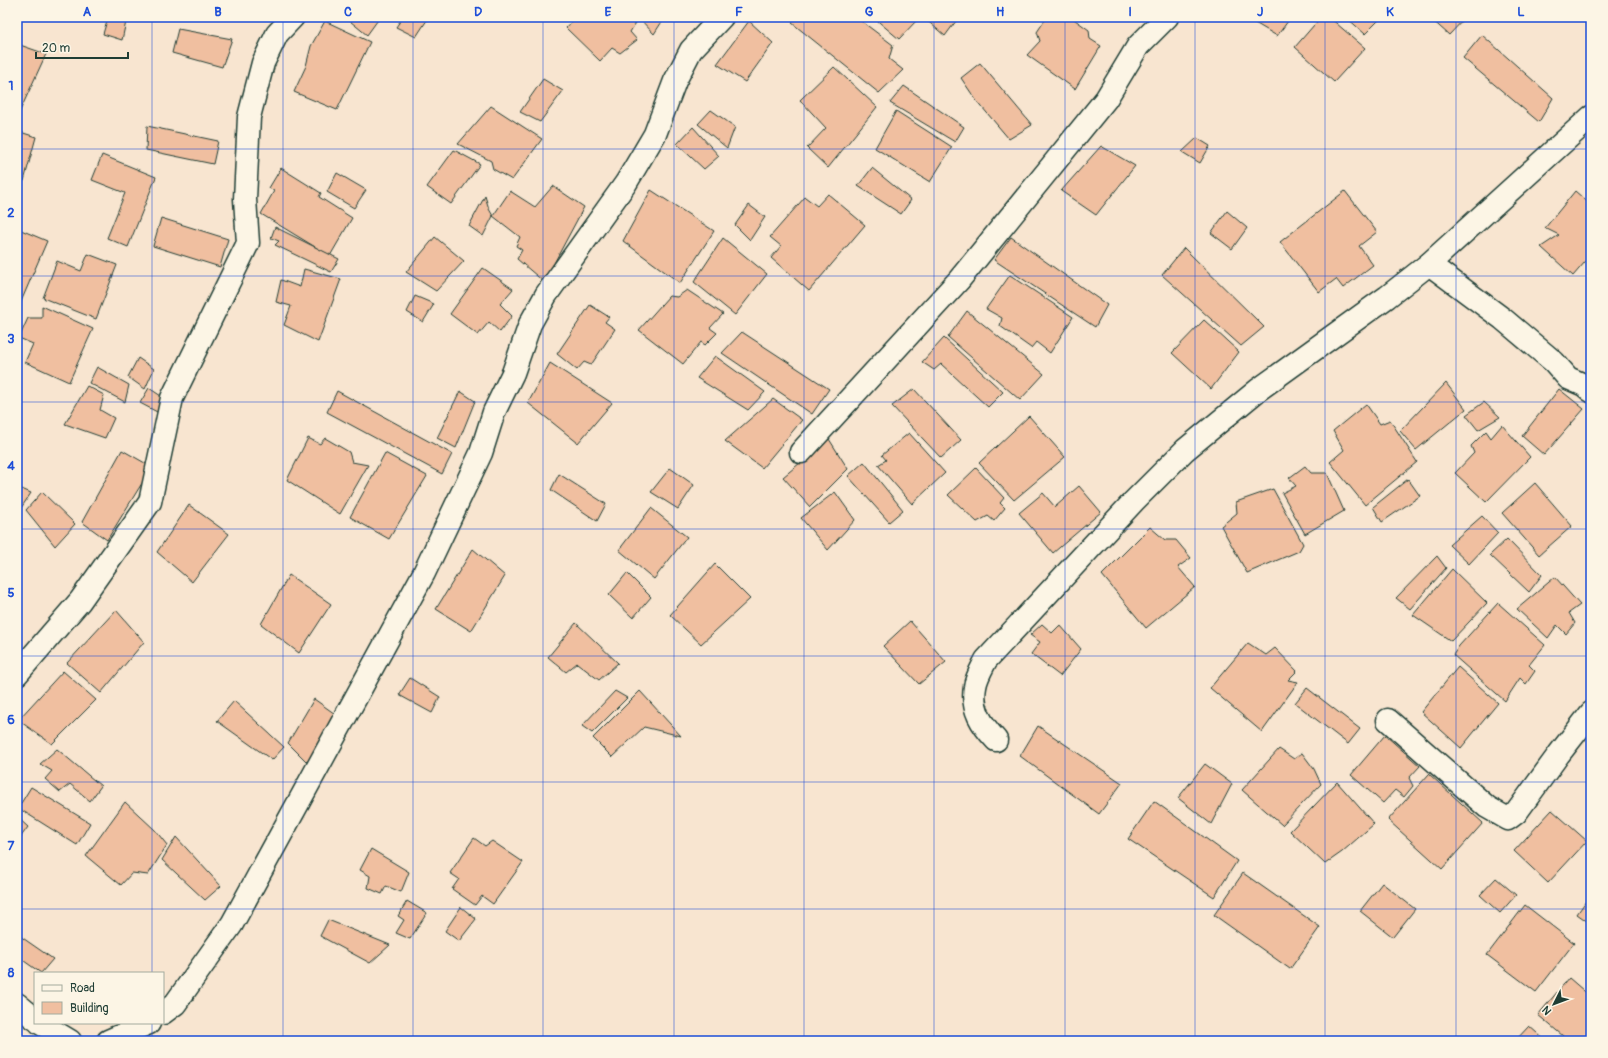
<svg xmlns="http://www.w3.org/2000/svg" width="1608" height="1058" font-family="Pangolin,sans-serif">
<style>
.building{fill:#f0bfa0;stroke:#1f3d34}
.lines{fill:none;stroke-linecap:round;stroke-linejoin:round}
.minor-casing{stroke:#1f3d34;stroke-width:25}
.minor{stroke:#fcf5e5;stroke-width:22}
.grid{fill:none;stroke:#1d4ed8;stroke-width:1;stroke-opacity:0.55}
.neatline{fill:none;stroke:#1d4ed8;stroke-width:1.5}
.grid-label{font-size:13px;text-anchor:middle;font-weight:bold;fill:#1d4ed8}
</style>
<rect width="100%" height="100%" fill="#f8e5d0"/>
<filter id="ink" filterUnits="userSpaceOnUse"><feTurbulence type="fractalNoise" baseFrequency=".025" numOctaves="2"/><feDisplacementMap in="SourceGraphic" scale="8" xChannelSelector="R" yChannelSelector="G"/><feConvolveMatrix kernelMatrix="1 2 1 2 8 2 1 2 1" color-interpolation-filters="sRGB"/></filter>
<g filter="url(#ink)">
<g class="building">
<path d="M108,17H127L122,40L103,34Z"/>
<path d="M345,17H380L367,35Z"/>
<path d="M403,17H429L416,37L396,27Z"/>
<path d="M576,17H634L637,21L630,32L637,40L620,53L612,48L600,61L566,28Z"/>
<path d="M638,17H665L654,34Z"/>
<path d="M797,17H856L893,45L889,59L903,70L879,93L792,23Z"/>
<path d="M873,17H914L917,20L899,39Z"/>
<path d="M923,17H959L945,36Z"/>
<path d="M1047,17H1071L1089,30L1090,39L1101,46L1075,89L1027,55L1040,41L1037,32Z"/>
<path d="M1252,17H1291L1277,36L1250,20Z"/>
<path d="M1321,17H1329L1365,48L1334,82L1295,47Z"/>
<path d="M1346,17H1382L1365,34Z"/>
<path d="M1429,17H1466L1449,35Z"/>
<path d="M325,21L370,42L337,110L294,92L306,66L311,46Z"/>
<path d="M749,21L773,43L745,82L717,64Z"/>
<path d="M178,29L232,39L222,67L172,53Z"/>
<path d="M1482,35L1553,98L1539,122L1463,58Z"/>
<path d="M20,45L46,54L19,113H17V55Z"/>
<path d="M980,63L1032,125L1009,139L976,100L961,78Z"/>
<path d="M834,67L877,107L828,168L807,148L826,128L800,100Z"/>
<path d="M543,79L563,91L540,122L520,112Z"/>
<path d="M904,86L964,127L955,142L890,103Z"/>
<path d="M491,106L542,139L512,180L493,169L491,161L458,144Z"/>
<path d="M711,110L735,127L727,148L698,124Z"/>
<path d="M896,111L952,147L930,182L875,148Z"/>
<path d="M147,126L218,141L213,164L146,150Z"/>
<path d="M693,127L719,156L704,169L677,144Z"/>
<path d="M17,131L36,137L24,181L17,183Z"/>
<path d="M1197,138L1210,146L1200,163L1182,152Z"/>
<path d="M1101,146L1135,166L1096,215L1061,191Z"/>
<path d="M454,150L480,164L451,204L427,187Z"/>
<path d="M102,155L156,177L128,247L107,238L125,193L92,180Z"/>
<path d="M281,168L321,193L319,197L352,218L330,256L261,214L274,191L269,188Z"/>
<path d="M872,168L911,200L901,214L858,186Z"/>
<path d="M337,173L366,190L354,208L327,192Z"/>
<path d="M553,186L584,207L544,282L517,259L522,250L516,246L520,237L493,216L510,191L535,207Z"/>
<path d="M651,190L714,231L680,283L623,241Z"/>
<path d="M1345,191L1377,232L1359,246L1373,265L1343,288L1336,279L1319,292L1280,242Z"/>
<path d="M1575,191L1591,205V255L1573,276L1541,247L1559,235L1545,228Z"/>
<path d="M828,194L865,225L809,291L771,258L781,246L770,237L805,197L817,206Z"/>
<path d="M485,196L489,209L493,216L483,236L469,226Z"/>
<path d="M749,205L765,217L750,240L735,225Z"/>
<path d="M1227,211L1247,228L1232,249L1211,233Z"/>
<path d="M161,218L228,239L220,267L153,246Z"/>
<path d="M275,227L339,259L331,272L275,245L279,241L271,238Z"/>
<path d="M21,230L47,241L17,311V239Z"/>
<path d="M435,237L464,261L436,291L406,272Z"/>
<path d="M1011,237L1107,305L1095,327L994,260Z"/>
<path d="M723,238L767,274L735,315L694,282Z"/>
<path d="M1184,248L1264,327L1241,346L1162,275Z"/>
<path d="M88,254L117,265L96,319L43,298L57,261L81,271Z"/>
<path d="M483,268L513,289L500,304L512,316L500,332L489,322L478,335L450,314Z"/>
<path d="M304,269L341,279L318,342L284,325L291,306L276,302L281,280L300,287Z"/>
<path d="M1010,275L1073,317L1050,353L1036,342L1031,348L1000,326L1002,318L986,309Z"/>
<path d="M687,290L723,314L710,328L717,333L705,345L701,342L683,364L639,330L669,296L677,297Z"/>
<path d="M415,296L434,304L423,322L407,312Z"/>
<path d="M590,305L609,317L605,322L615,329L591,365L584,362L577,370L557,354Z"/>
<path d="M42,306L93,329L69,382L25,362L33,344L19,338L28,318H42Z"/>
<path d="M967,311L1044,374L1020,400L948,337Z"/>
<path d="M1204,320L1239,352L1211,389L1172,353Z"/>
<path d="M742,332L829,389L812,414L722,353Z"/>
<path d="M944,338L1003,392L988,407L941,364L934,370L922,362Z"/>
<path d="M715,356L765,392L748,410L697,378Z"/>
<path d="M138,358L154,369L145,389L128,377Z"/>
<path d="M550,363L612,403L578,443L528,403Z"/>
<path d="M97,367L129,385L125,402L89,383Z"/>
<path d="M1446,383L1466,409L1416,450L1400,431Z"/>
<path d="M87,386L104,395L100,410L114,418L105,438L65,424Z"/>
<path d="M149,388L164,398L159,413L140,403Z"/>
<path d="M914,389L961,440L941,458L892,406Z"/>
<path d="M1559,389L1584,409L1544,455L1522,436Z"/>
<path d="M337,391L452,454L442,474L327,412Z"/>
<path d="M460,391L475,401L456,448L437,438Z"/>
<path d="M773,399L802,420L762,468L725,441Z"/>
<path d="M1484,402L1500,417L1478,430L1466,415Z"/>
<path d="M1366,404L1380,424L1390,420L1417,462L1365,505L1330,462L1344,450L1333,431Z"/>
<path d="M1029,416L1065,457L1014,500L979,463Z"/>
<path d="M1502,425L1530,457L1486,502L1455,473L1474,453L1471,446L1486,431L1491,438Z"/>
<path d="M909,433L945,473L912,504L878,465L886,460L882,455Z"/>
<path d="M308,438L320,444L325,438L349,452L352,462L368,465L340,514L287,480Z"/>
<path d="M829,439L848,469L810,507L783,477Z"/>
<path d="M122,450L152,467L107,540L82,522Z"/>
<path d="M385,453L427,476L389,539L350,517Z"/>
<path d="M864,462L903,510L889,522L848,476Z"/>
<path d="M1305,466L1311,473H1327L1344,511L1305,534L1282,493L1296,486L1289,478Z"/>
<path d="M670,468L694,485L678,509L651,492Z"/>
<path d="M976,468L1004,498L1000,503L1005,508L994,521L988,516L977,522L948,495Z"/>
<path d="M559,474L606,504L597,521L551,490Z"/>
<path d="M1408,479L1420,496L1382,522L1373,507Z"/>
<path d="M1535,483L1572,526L1539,555L1502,513Z"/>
<path d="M1079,486L1101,512L1053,553L1019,513L1043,493L1055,507Z"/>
<path d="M17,487L31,493L17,514Z"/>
<path d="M1273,489L1303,544L1299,551L1247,573L1221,526L1237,513L1236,502Z"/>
<path d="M42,492L75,524L55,546L26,510Z"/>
<path d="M835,492L855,520L828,550L801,518Z"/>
<path d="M189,505L229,534L192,582L157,552Z"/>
<path d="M651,508L687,537L654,579L619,550Z"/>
<path d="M1482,516L1498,533L1469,564L1449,545Z"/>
<path d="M1150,527L1165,540H1176L1191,558L1178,567L1195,587L1146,628L1102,575Z"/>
<path d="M1507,539L1542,575L1529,592L1490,555Z"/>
<path d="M473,549L505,576L471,631L436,609Z"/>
<path d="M1437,556L1446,568L1410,609L1396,598Z"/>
<path d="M715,564L750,599L701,644L670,615Z"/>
<path d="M1452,569L1487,603L1451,641L1413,615Z"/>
<path d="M627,573L651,597L633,618L609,595Z"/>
<path d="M289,575L331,604L299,653L261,624Z"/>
<path d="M1555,577L1580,605L1569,613L1575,623L1566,634L1557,625L1548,638L1517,609Z"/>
<path d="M1498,603L1545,645L1529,665L1535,671L1526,684L1520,678L1505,701L1453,655L1459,646Z"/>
<path d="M116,610L144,642L101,693L67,663Z"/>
<path d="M910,621L946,662L919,684L883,646Z"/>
<path d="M576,623L618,663L599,680L577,663L566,672L548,657Z"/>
<path d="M1042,624L1052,633L1060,625L1081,649L1060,676L1031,654L1040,642L1030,635Z"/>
<path d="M1248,643L1266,655L1275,648L1297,671L1288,680L1298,682L1262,732L1210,688Z"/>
<path d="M1458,667L1498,703L1461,748L1421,712Z"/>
<path d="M63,671L96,700L52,744L18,720Z"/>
<path d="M410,678L440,697L432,713L399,695Z"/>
<path d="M1307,688L1360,729L1348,744L1295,703Z"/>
<path d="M615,691L627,698L592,733L582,726Z"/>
<path d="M640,691L681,736L644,727L612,757L593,738Z"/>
<path d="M314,699L338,716L312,767L288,743Z"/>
<path d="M234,701L284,747L272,760L217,721Z"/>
<path d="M1038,726L1122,783L1099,814L1020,756Z"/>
<path d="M1385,735L1420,766L1409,778L1413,786L1404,797L1395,790L1383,803L1351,775Z"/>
<path d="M57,749L101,786L90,801L70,784L60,792L45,779L52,771L40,764Z"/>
<path d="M1279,749L1294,759L1302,753L1314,769L1321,784L1282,825L1242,790Z"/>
<path d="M1205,764L1232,784L1211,824L1178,798Z"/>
<path d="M1429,774L1483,823L1442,869L1388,820Z"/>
<path d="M1337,782L1374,824L1342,852L1325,864L1290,831Z"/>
<path d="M31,787L90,823L77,845L18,808Z"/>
<path d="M1154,801L1237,861L1214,897L1128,839Z"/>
<path d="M125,802L155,830L167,845L148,875L132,873L121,885L86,856Z"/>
<path d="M1552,810L1587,841L1548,883L1514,851Z"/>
<path d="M17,817L28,827L17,842Z"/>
<path d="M176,837L221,886L205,900L162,860Z"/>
<path d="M474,838L485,846L492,841L523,862L493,904L482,896L475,905L452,889L459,879L450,873Z"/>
<path d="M371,849L409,872L401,892L386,886L382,894L368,888L370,876L360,870Z"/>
<path d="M1243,873L1320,927L1290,969L1214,915Z"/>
<path d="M1496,878L1516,895L1500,913L1480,895Z"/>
<path d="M1382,883L1415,909L1393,937L1360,911Z"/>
<path d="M1591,894V924L1577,914Z"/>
<path d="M407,901L427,913L410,939L396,933L404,920L398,916Z"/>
<path d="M1525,905L1574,943L1536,992L1487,955Z"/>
<path d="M461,907L476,919L459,941L445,931Z"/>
<path d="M328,920L390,945L370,963L320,936Z"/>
<path d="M17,934L53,959L41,973L17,956Z"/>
<path d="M1569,978L1591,997V1032L1583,1041H1569L1538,1015Z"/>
<path d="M1529,1026L1546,1041H1515Z"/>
</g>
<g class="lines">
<g class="minor-casing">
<g id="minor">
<path d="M1429,264L1503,319L1554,362L1568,378L1584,385L1591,391"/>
<path d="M801,452L959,280L1106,99L1138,46L1167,17"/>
<path d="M17,674L80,601L150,502L172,398L248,243L245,199L249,117L263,63L277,34L293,17"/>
<path d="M1388,720L1487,807L1508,819L1516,813L1559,754L1591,713"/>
<path d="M996,740C982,725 971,709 975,687C976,678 982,668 986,660L1134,501L1185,450L1258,390L1387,297L1429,264L1591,117"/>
<path d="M17,1004L35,1019"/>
<path d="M163,1013L175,1004L232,924L424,573L481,453L494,412L513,373L530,324L546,295L626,183L655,134L675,81L691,50L722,17"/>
<path d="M40,1023L70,1041"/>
<path d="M108,1041L149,1023"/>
</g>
</g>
<use href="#minor" class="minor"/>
</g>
</g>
<path class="grid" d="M152,17V973M283,17V1041M413,17V1041M543,17V1041M674,17V1041M804,17V1041M934,17V1041M1065,17V1041M1195,17V1041M1325,17V1041M1456,17V1041M17,149H1591M17,276H1591M17,402H1591M17,529H1591M17,656H1591M17,782H1591M17,909H1591M152,1023V1041"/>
<rect width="1608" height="1058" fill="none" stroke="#fcf5e5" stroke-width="44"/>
<rect x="34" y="972" width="130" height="52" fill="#fcf5e5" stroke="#a4ab9e"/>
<rect x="42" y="985" width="20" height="6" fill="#fcf5e5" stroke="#a4ab9e"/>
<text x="70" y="992" font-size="12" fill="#1f3d34">Road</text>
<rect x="42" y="1002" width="20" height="12" fill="#f0bfa0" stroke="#a4ab9e"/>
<text x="70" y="1012" font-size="12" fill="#1f3d34">Building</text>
<g transform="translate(1554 1004) rotate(228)" stroke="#fcf5e5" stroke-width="3" paint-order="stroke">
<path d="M0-3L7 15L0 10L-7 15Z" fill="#1f3d34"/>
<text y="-6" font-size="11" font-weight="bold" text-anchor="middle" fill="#1f3d34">N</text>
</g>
<path d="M36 52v6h92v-6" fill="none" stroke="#1f3d34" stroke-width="2"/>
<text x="42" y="52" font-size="12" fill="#1f3d34" stroke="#fcf5e5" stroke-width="3" paint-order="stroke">20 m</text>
<rect x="22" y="22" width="1564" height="1014" class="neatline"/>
<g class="grid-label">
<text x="87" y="16">A</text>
<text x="218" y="16">B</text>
<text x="348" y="16">C</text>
<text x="478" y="16">D</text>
<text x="608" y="16">E</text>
<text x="739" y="16">F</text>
<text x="869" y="16">G</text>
<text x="1000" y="16">H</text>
<text x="1130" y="16">I</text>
<text x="1260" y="16">J</text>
<text x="1390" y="16">K</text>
<text x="1521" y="16">L</text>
<text x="11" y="90">1</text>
<text x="11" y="217">2</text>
<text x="11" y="343">3</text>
<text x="11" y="470">4</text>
<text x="11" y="597">5</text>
<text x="11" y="724">6</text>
<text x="11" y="850">7</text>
<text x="11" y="977">8</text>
</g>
</svg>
